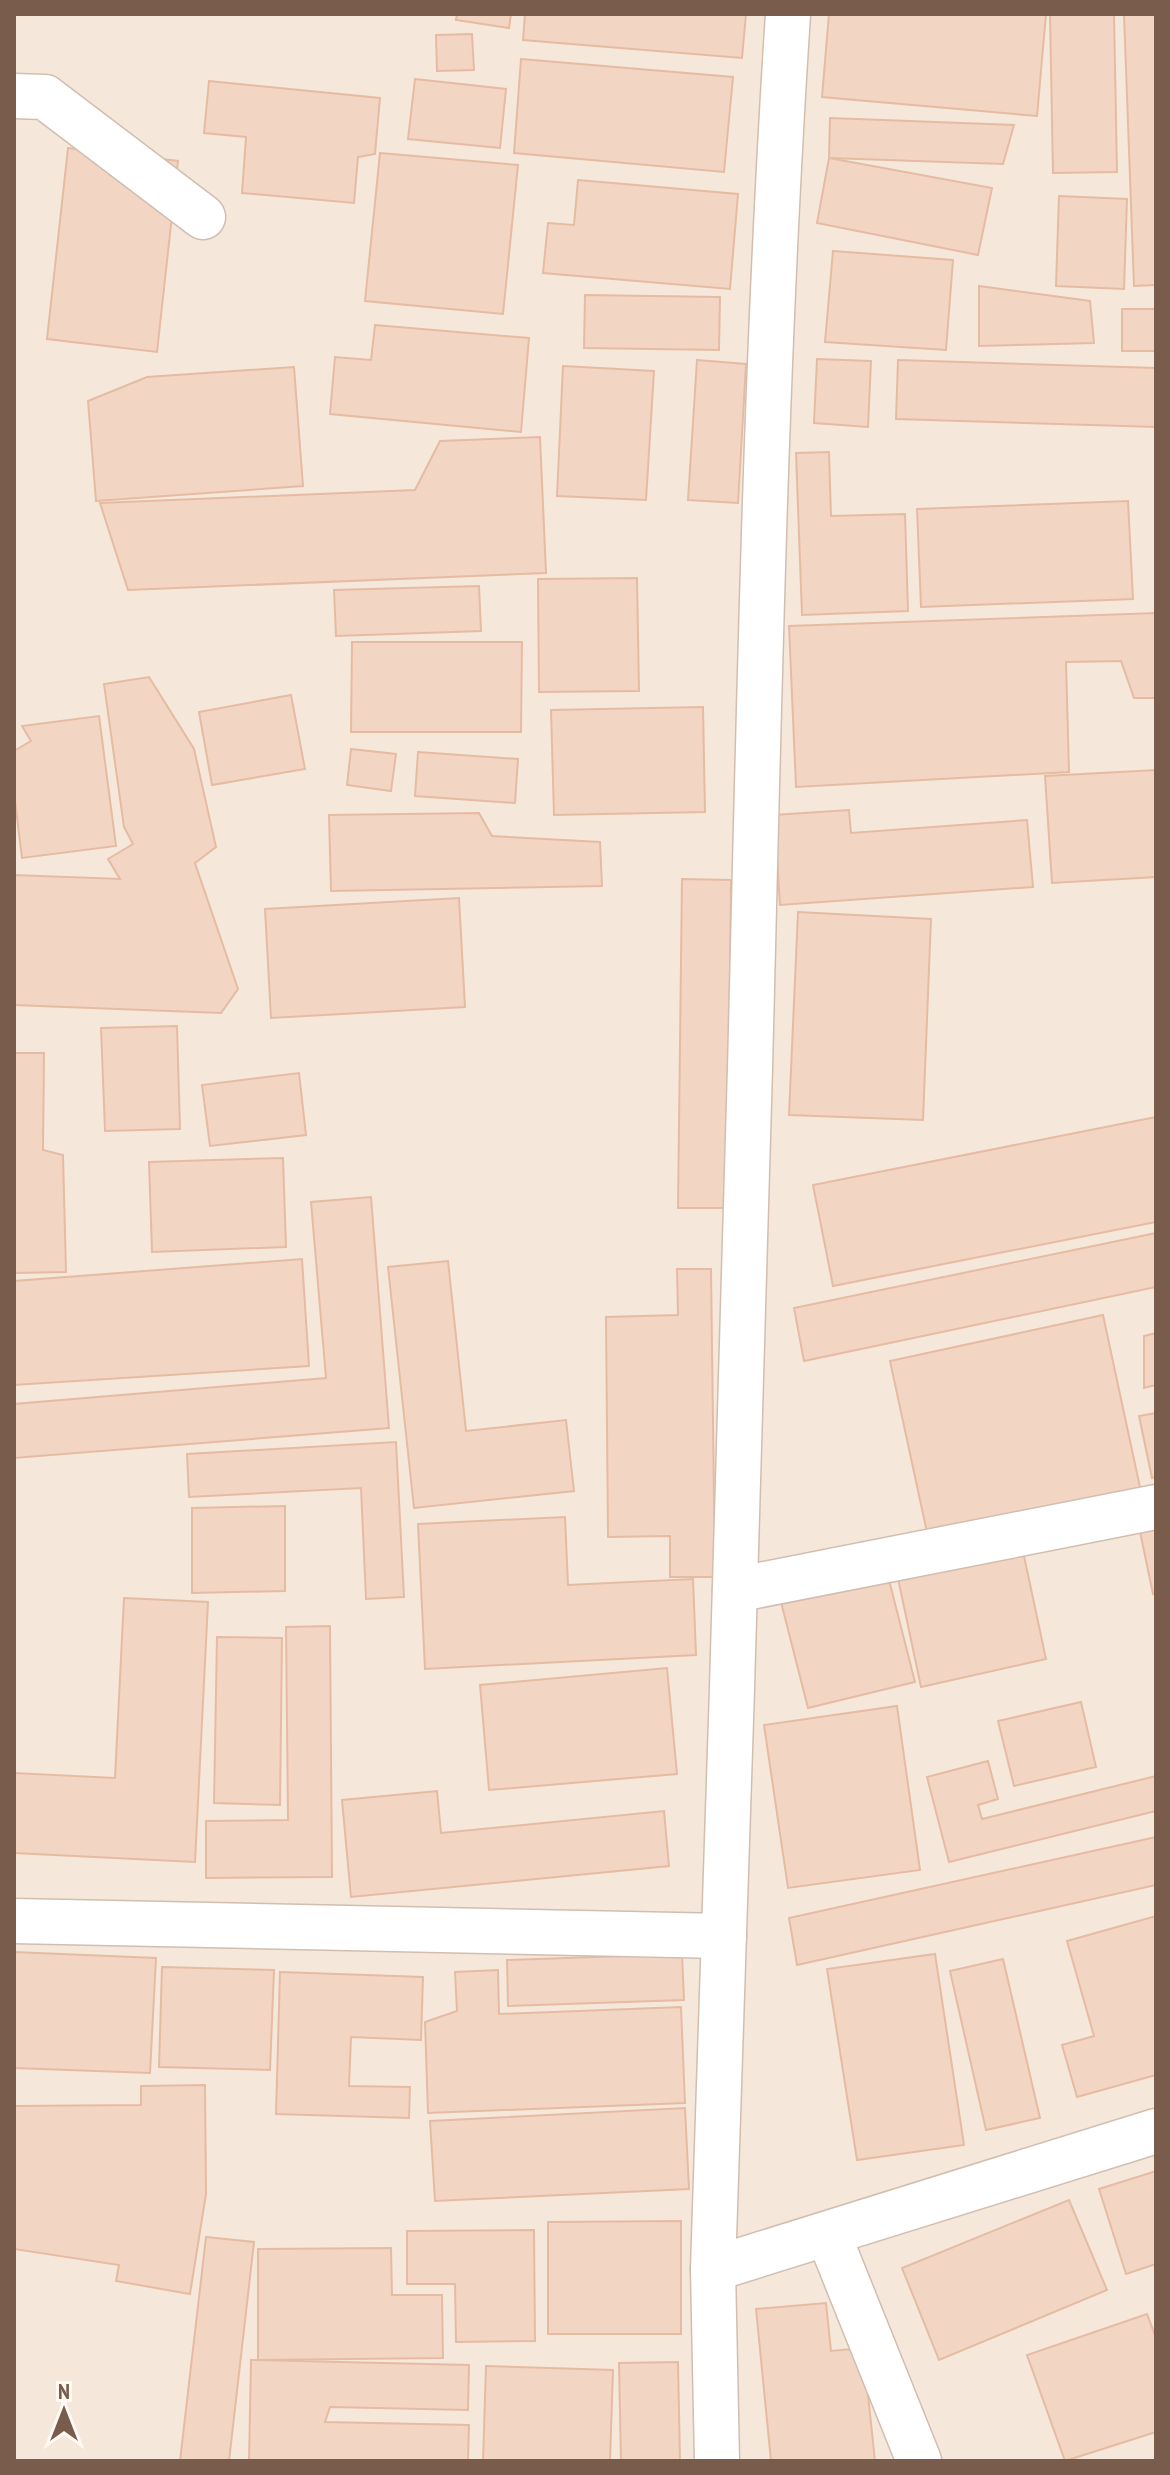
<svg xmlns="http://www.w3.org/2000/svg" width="1170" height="2475" font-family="'PT Sans Narrow',sans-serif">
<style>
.residential{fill:#f5e8da}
.building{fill:#f3d5c3;stroke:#e6bba3;stroke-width:2}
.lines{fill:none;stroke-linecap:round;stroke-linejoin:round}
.minor-casing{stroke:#d1beb0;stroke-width:47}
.minor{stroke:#fff;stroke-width:44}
</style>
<rect width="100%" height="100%" fill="#fdf6ec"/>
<rect class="residential" x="14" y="14" width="1142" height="2447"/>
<g class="building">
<path d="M457,14H511L509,28L456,20Z"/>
<path d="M525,14H746L742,58L523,40Z"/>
<path d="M829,14H1046L1037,116L822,97Z"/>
<path d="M1050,14H1114L1117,172L1053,173Z"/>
<path d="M1124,14H1156V285L1134,286Z"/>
<path d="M472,34L474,70L437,71L436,35Z"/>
<path d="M521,59L733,77L724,172L514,153Z"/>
<path d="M415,79L506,89L500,148L408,139Z"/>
<path d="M209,81L380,98L375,154L358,157L354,203L242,193L246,137L204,133Z"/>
<path d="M830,118L1014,125L1003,164L829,158Z"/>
<path d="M68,148L178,161L157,352L47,339Z"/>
<path d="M380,153L518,165L503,314L365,301Z"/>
<path d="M829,158L992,188L978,255L817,223Z"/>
<path d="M578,180L738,194L730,289L543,273L548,223L574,225Z"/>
<path d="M1059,196L1127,199L1124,289L1056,286Z"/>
<path d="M833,251L953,260L946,350L825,342Z"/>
<path d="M979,286L1090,301L1094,343L979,346Z"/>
<path d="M585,295L720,297L719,350L584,348Z"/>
<rect x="1122" y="309" width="34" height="42"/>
<path d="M375,325L529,338L521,432L330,414L335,357L371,360Z"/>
<path d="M817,359L871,361L868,427L814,423Z"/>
<path d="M697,360L746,364L738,503L688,500Z"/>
<path d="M898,360L1156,368V427L896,419Z"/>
<path d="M563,366L654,371L646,500L557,496Z"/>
<path d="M294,367L303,486L96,501L88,401L147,377Z"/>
<path d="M540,437L546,573L128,590L100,503L415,490L440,441Z"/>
<path d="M829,452L831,516L905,514L908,611L802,615L796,453Z"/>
<path d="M1128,501L1133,599L921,607L917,509Z"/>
<path d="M637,578L639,691L539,692L538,579Z"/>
<path d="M479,586L481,631L336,636L334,590Z"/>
<path d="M1156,613V698H1134L1121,661L1066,662L1069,772L796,787L789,626Z"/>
<path d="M352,642H522L521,732H351Z"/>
<path d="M149,677L194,749L216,847L195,863L238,989L221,1013L14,1005V875L120,879L108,859L133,844L124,827L104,684Z"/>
<path d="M291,695L305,769L212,785L199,712Z"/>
<path d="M703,707L705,812L554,815L551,710Z"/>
<path d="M99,716L116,846L22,858L14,793V751L31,741L22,726Z"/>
<path d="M351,749L396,754L391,791L347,785Z"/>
<path d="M418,752L518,759L515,803L415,796Z"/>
<path d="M1156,770V877L1052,883L1045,776Z"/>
<path d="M849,810L851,833L1027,820L1033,887L780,905L774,815Z"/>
<path d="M479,813L492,836L600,842L602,886L331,891L329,815Z"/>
<path d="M682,879L731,880L728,1208H678Z"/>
<path d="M459,898L465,1007L271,1018L265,909Z"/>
<path d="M798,912L931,919L923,1120L789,1115Z"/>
<path d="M177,1026L180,1129L105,1131L101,1028Z"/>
<path d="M14,1053H44L43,1150L63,1155L66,1272L14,1273Z"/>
<path d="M299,1073L306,1135L210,1146L202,1085Z"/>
<path d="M1156,1117V1222L833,1286L813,1185Z"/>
<path d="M283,1158L286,1247L152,1252L149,1162Z"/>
<path d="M371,1197L389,1428L14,1458V1404L326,1378L311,1202Z"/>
<path d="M1156,1233V1287L804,1361L794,1308Z"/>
<path d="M302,1259L309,1366L14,1385V1281Z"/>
<path d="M448,1261L466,1431L566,1420L574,1491L414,1508L388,1267Z"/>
<path d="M677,1269H711L715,1577H670V1536L608,1537L606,1317L678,1315Z"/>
<path d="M1103,1315L1141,1492L928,1537L890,1361Z"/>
<path d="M1156,1333V1385L1144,1388V1336Z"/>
<path d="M1156,1413V1477L1152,1478L1139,1416Z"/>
<path d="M396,1442L404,1597L366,1599L361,1488L189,1497L187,1454Z"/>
<path d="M285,1506V1591L192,1593V1508Z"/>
<path d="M565,1517L568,1585L693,1579L696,1655L425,1669L418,1524Z"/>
<path d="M1156,1524V1593L1153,1594L1139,1527Z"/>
<path d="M1021,1542L1046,1659L921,1687L896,1569Z"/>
<path d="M888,1576L915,1682L808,1708L781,1602Z"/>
<path d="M124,1598L208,1602L195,1862L14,1853V1773L115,1778Z"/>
<path d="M330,1626L332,1877L206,1878V1821L288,1820L286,1627Z"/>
<path d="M217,1637L282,1638L280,1805L214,1803Z"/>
<path d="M667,1668L677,1774L489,1790L480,1685Z"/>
<path d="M1081,1702L1096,1767L1014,1786L998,1721Z"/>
<path d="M897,1706L920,1870L788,1888L764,1725Z"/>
<path d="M988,1761L998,1799L978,1805L982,1819L1156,1776V1811L949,1862L927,1777Z"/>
<path d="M437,1791L441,1833L664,1811L669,1866L351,1897L342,1800Z"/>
<path d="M1156,1837V1885L797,1965L789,1918Z"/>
<path d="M1156,1916V2075L1077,2097L1062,2045L1094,2036L1067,1941Z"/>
<path d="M14,1952L156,1958L150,2073L14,2068Z"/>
<path d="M682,1954L684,2000L508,2006L507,1960Z"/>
<path d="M935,1954L964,2145L857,2160L827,1969Z"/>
<path d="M1003,1959L1040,2118L986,2130L950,1971Z"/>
<path d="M162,1967L274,1970L270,2070L159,2067Z"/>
<path d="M498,1970L499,2014L681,2007L685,2103L428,2113L425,2022L457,2011L455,1972Z"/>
<path d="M280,1972L423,1977L421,2040L351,2037L349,2086L410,2087L409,2118L276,2114Z"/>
<path d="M205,2085L206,2194L190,2294L116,2281L119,2265L14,2249V2106L141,2105V2086Z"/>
<path d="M685,2108L689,2189L435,2201L430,2121Z"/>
<path d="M1156,2171V2264L1126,2274L1099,2189Z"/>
<path d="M1069,2200L1107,2290L939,2360L902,2268Z"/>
<path d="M681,2221V2334H548V2222Z"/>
<path d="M534,2230L535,2341L456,2342L455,2284H407V2231Z"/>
<path d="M206,2237L254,2242L229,2461H180Z"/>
<path d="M391,2248L392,2295H442L443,2358L258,2360V2249Z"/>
<path d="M826,2303L831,2351L863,2348L875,2461H771L756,2309Z"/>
<path d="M1147,2314L1156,2338V2432L1065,2461L1027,2355Z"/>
<path d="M251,2360L469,2365L468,2410L330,2407L325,2422L469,2425L468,2461H249Z"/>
<path d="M678,2362L680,2461H621L619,2363Z"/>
<path d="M486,2366L613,2370L610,2461H483Z"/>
</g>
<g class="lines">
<g class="minor-casing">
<g id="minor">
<path d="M14,96L45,97L203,217"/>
<path d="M735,1590L1156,1507"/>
<path d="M14,1921L724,1936"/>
<path d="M828,2234L919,2461"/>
<path d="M713,2269L1156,2131"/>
<path d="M717,2461L713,2269C726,1869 740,1468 750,1068C759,716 765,365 788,14"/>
</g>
</g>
<use href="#minor" class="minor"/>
</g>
<rect width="1170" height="2475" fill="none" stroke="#7a5c4d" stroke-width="32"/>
<g transform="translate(64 2411)" stroke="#fffaf3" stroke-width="6" paint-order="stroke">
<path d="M0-6L14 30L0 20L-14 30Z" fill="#7a5c4d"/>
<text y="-12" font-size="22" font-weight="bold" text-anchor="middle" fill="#7a5c4d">N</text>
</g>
</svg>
